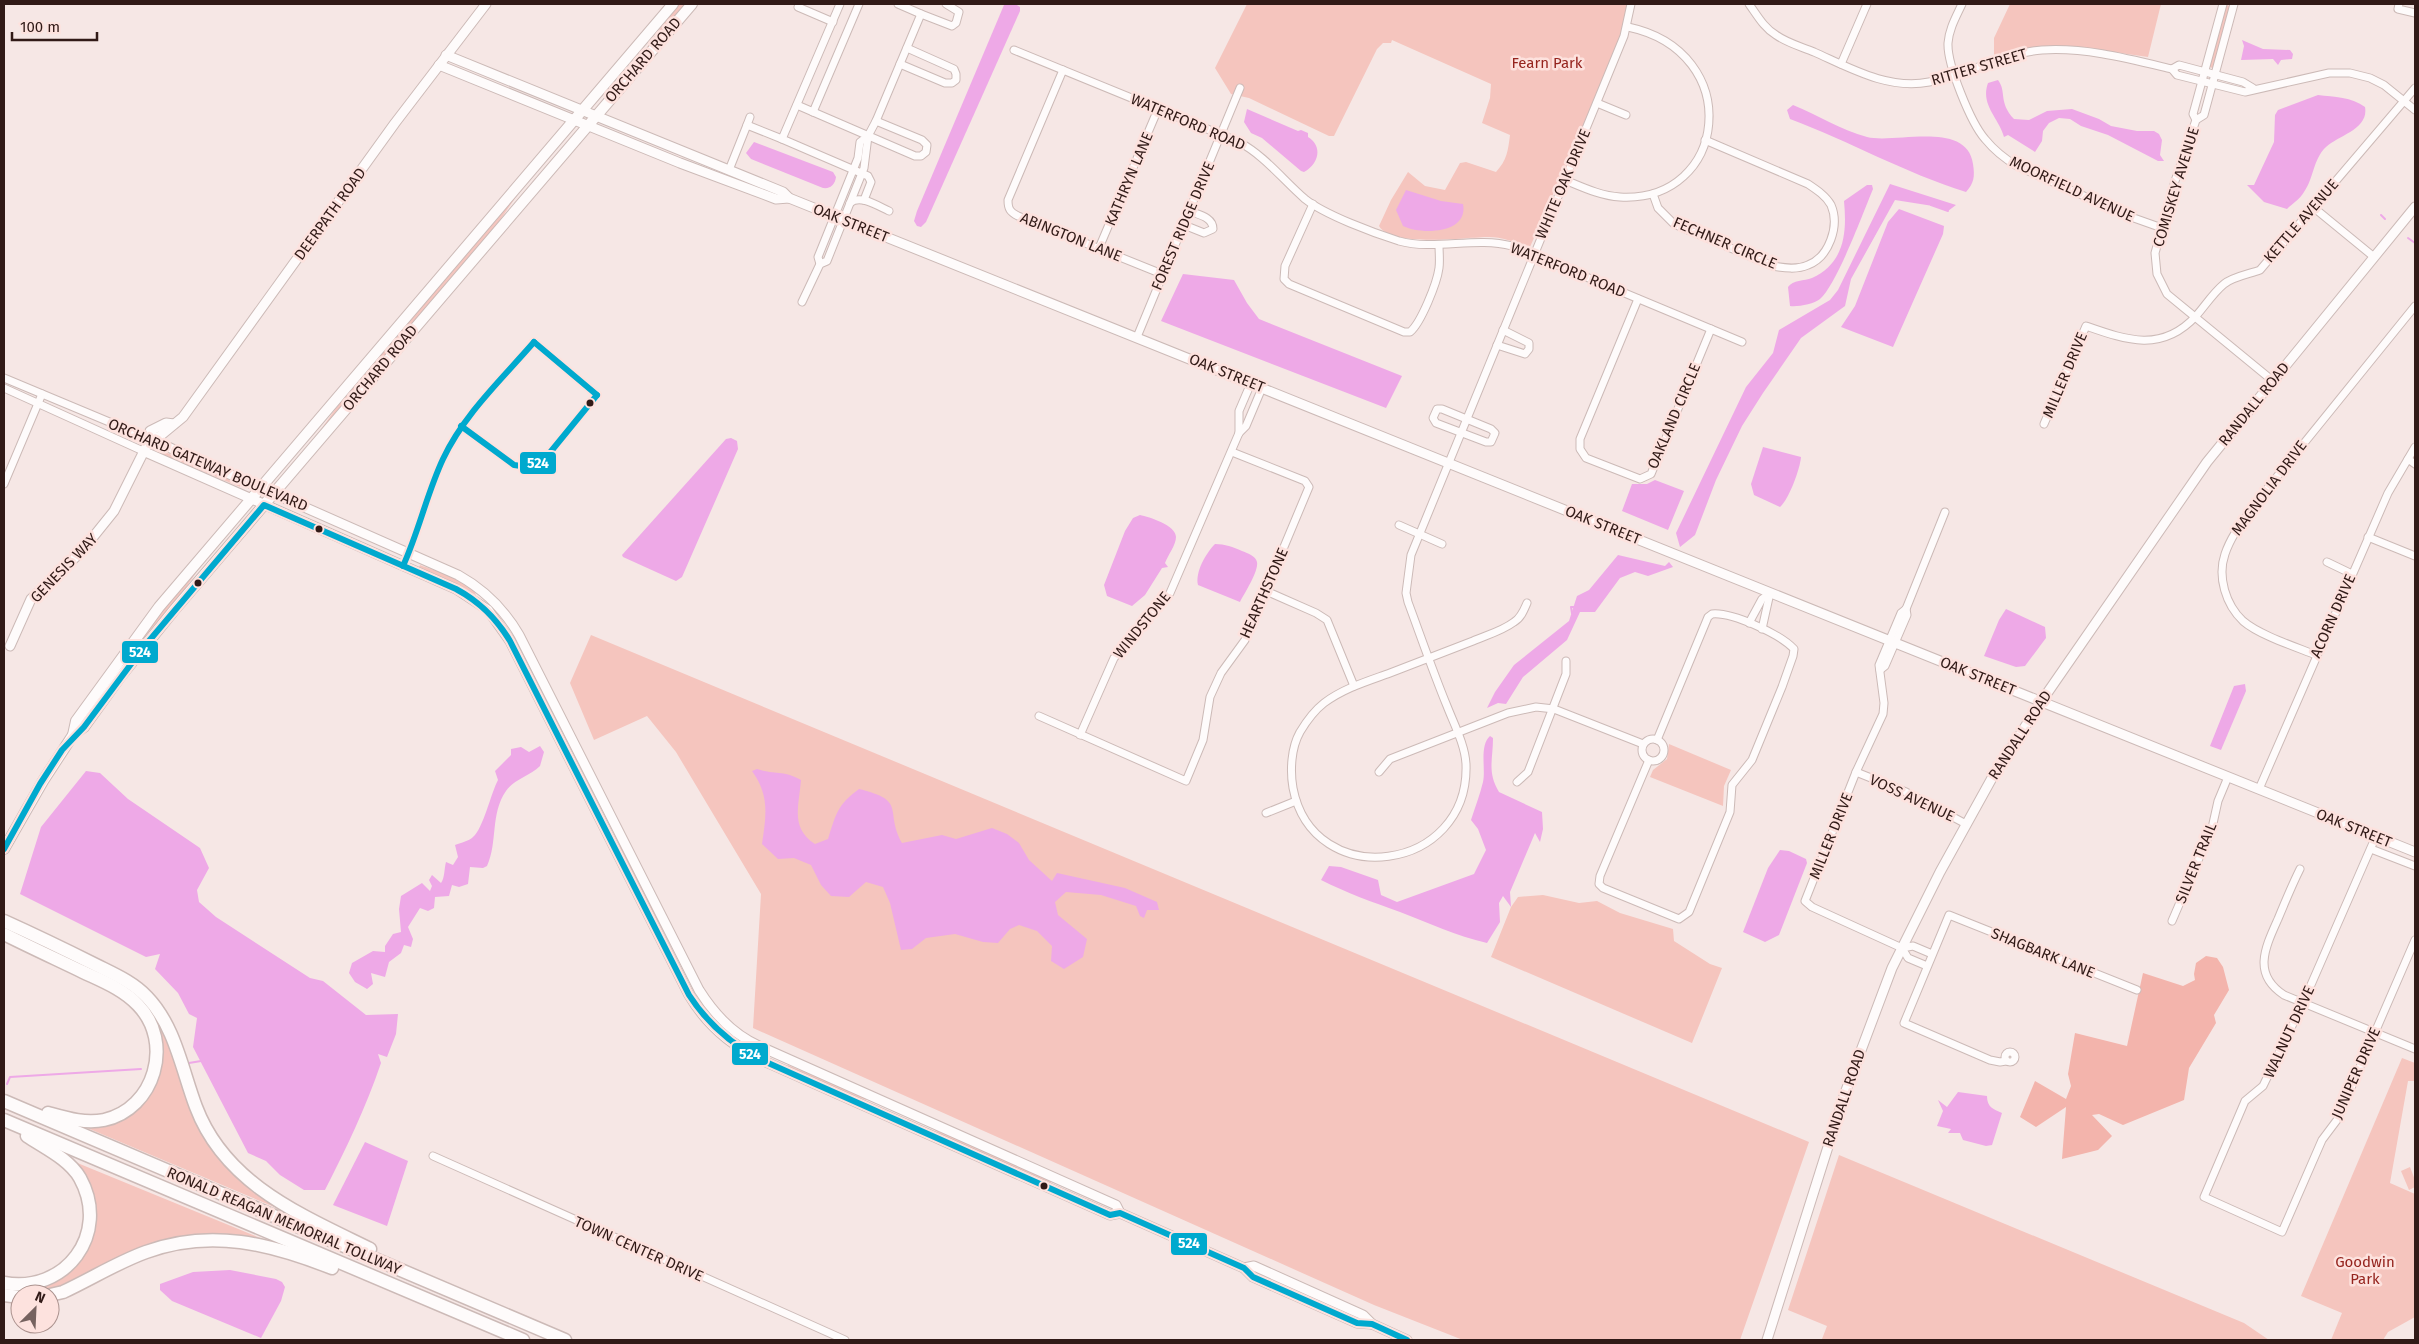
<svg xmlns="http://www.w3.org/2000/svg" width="2419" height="1344" font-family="'Fira Sans',sans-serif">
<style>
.green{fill:#f5c5be}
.forest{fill:#f3b4ac}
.water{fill:#eea9e7}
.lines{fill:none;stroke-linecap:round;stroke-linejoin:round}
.stream{stroke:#eea9e7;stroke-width:2}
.minor-casing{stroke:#ccbab7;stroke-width:9}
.tertiary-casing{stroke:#ccbab7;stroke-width:11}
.secondary-casing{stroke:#ccbab7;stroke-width:11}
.primary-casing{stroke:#ccbab7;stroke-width:12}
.motorway-casing{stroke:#ccbab7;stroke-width:15}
.minor{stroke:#fefbfb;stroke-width:7}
.tertiary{stroke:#fefbfb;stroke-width:9}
.secondary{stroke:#fefbfb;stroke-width:9}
.primary{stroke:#fefbfb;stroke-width:10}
.motorway{stroke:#fefbfb;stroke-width:12}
.bus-1-casing{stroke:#fde2de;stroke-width:10}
.bus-1{stroke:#00a9ce;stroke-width:6}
.bus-dot{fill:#311a17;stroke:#fde2de;stroke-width:2}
.labels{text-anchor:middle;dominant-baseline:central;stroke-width:5;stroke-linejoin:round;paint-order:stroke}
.street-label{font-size:15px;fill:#311a17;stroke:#fde2de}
.park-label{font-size:15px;fill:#95241e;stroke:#fde2de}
.line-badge{stroke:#fde2de;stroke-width:2}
.badge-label{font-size:14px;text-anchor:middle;font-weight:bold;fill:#fff}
</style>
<rect width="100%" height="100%" fill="#f6e7e5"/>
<g class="green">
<path d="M677,4H688L647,50L646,49Z"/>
<path d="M1247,4H1629L1627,18L1607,71L1530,247C1517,243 1503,237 1489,237C1466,237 1392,248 1379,226L1391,200L1408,172L1425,186L1445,190L1460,163L1466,162L1496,172C1507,160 1508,151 1510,135L1482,123L1490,98L1491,84L1392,40L1391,43H1383L1377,49L1334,136H1329L1249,98L1231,94L1215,68Z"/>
<path d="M2010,4H2161L2148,57L2093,49L2042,47L1994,57V38Z"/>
<path d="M2228,5L2230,8L2214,66L2212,68L2209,66L2225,6Z"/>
<path d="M522,188L492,232L324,429L322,428L344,397Z"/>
<path d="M155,448L233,480L240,483V487L155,451Z"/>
<path d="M204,561L174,605L105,690L162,608Z"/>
<path d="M420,565C434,571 472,579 476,595L418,569Z"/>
<path d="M591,635L1809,1142L1740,1340H1463L1374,1305L753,1028L761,894L676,752L647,716L594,740L570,683Z"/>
<path d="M1669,744L1731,770L1724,786L1723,806L1650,777L1653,770L1667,759Z"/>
<path d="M613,835L629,861L668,936L650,911Z"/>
<path d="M1543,895L1579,903L1597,901L1620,913L1673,929L1674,941L1710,964L1722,968L1692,1043L1491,957L1511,907L1518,897Z"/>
<path d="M153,1011L162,1026L196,1120L279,1209L85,1127L90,1126L152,1087L151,1013Z"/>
<path d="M2402,1058L2415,1063V1081H2408L2390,1183L2415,1194V1317L2388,1332L2383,1340H2331L2342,1313L2301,1296Z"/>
<path d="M788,1065L867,1098L866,1100L838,1090L787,1067Z"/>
<path d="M928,1125L1052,1180L1050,1184L944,1137Z"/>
<path d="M1839,1155L2244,1323L2269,1340H1825L1822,1339L1827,1326L1788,1310Z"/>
<path d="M75,1162L265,1240L217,1234L54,1289L30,1292L13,1291L60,1278L72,1271L80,1257L92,1232Z"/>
<path d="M2410,1167L2415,1180V1187L2409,1190L2401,1171Z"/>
</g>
<path class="forest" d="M2206,956L2217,958L2223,967L2229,990L2214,1015L2216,1023L2189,1068L2184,1100L2123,1125L2099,1114L2092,1115L2112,1136L2098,1150L2062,1159L2066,1107L2036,1127L2020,1117L2035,1081L2066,1099L2071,1086L2068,1074L2075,1033L2127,1046L2143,973L2183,986L2195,980L2194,974L2196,963Z"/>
<g class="water">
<path d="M1015,4L1020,7V11L926,222L921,227L917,226L914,221L917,211L1004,5Z"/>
<path d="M2242,40L2263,49L2290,50L2293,54L2292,59L2281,60L2278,65L2273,59L2241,60L2244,46Z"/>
<path d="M1998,80C2007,92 1998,102 2014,119L2029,120L2047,111L2072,109L2099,119L2111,126L2137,131H2154L2159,134L2162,140L2160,155L2164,161H2158L2108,135L2081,126L2070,119L2059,118L2049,123L2043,131L2042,141L2035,152L2008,135L2004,137C1999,118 1980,105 1988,83Z"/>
<path d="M2318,95C2334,97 2352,97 2365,107C2369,129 2339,135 2326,147C2313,159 2314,178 2304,192C2300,199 2292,204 2287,209L2264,202L2247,185H2254L2274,142L2275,115L2278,110Z"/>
<path d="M1793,105C1818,115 1841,130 1867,137C1895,144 1967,120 1973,164C1975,177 1974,183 1966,192C1905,173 1849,141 1790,119L1787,110Z"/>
<path d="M1247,109L1298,131L1301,130L1308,133V137C1323,146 1319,164 1304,172L1301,171L1262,138L1251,133L1244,122Z"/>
<path d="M754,142L833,172L836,177C835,184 831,189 823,188L751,159L746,153Z"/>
<path d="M1890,184L1956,205L1948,211L1933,206L1895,200L1851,279L1845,306L1801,338L1763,393L1742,426L1716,480L1695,535L1680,547L1676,533L1746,387L1773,353L1779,330L1830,300L1838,290Z"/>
<path d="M1867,185H1872L1873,189C1863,213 1837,284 1820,299C1814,304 1798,307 1790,306L1788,287C1793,280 1804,281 1812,278C1845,263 1847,232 1844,201Z"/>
<path d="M1406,190L1441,201L1463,204C1469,234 1421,235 1403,226L1396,210Z"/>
<path d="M1899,209L1944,226L1943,234L1893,347L1841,327L1855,306L1888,222Z"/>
<path d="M1183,274L1234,280L1247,303L1259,319L1402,376L1386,408L1161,321Z"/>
<path d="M731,438L737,441L738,449L682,577L676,581L623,557L622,555L726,439Z"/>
<path d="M1763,447L1801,457C1800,469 1789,499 1780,507L1754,495L1751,484Z"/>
<path d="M1655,480L1684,491L1668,530L1622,511L1632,484H1647Z"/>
<path d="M1140,515C1149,517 1176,525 1176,537C1176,545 1168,555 1165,563L1168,567L1162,568L1145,595L1132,606L1107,596L1104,585L1125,531L1133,518Z"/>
<path d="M1215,544C1225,544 1233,547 1242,551C1247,553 1256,556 1257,562C1259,571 1244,594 1240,602L1198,585C1195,572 1206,553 1215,544Z"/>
<path d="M1618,555L1665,566L1669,562L1673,567L1648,576L1635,572L1620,578L1595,612H1580L1567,640L1523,677L1506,704L1498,703L1487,708L1495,692L1514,665L1569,621L1577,596L1589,590Z"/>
<path d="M2006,609L2045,627L2046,638L2025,666L2016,667L1984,656L1999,620Z"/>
<path d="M2245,684L2246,691L2221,750L2210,746L2234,686Z"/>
<path d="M1490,736L1493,738C1493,760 1487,772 1499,792L1542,812L1543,829L1540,842L1535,833L1510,892L1511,907L1503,896L1499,903L1500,922L1487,943C1456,936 1429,923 1400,912C1372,902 1347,893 1321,880L1329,866L1341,867L1378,880L1381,895L1397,902L1474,874L1486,850L1478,829L1471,820C1475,807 1480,795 1483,782C1486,769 1479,746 1490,736Z"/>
<path d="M540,746L544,752L540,766C530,776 514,779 506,791C490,814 498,842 487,866L483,868L470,867L468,884L459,887L452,885L449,896L435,897L434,908L428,911L420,908L408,927L413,939L411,947L404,945L401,953L389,962L385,977L371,973L373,984L367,989L355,982L349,973L352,963L373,951L385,952V946L393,934L401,932L399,909L401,896L422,883L430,891L432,886L429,880L432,875L441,883C445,877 444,869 446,862L453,865L458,857L455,845C460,843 469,841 473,837C483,829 491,793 498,780L495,771L511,755V749L521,747L529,752Z"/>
<path d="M757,769C775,775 784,770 801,780C799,806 790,828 815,844L828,839C836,814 837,805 859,789C908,801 884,810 902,843L942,835L956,839L992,828L1007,834L1019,843L1029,860L1052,881L1057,873L1125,888L1157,902L1159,910H1147L1144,918L1140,916L1136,906L1101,895L1066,892L1055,902L1058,915L1087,939L1083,957L1064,969L1051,961L1052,946L1037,931L1019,925L1010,929L998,943L983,942L955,934L926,938L912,949L901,950L890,903L883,887L866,882L849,897L831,896L821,885L811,865L794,858L778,859L762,844C766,816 770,796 752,771Z"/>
<path d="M86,771L100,773L128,799L200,848L209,868L197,890L199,902L216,917L310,978L323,981L366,1015L398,1014L396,1034L387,1057L378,1054L381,1063C366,1107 346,1149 325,1190H304L280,1175L266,1161L248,1153L193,1047L197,1018L189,1014L178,993L155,969L160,954L146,957L20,894L41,827Z"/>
<path d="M1780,850L1789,851L1806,859L1807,863L1779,935L1765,942L1743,932L1768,868Z"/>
<path d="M1958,1092L1987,1096C1987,1107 1993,1109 2002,1113L1992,1145L1986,1146L1963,1140L1960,1133H1948L1951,1129L1937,1126L1943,1111L1938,1100L1947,1107Z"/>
<path d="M365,1142L408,1161L387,1226L333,1205Z"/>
<path d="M230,1270L276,1279L282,1282L285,1287L281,1301L261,1338L172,1301L160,1290V1284L193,1272Z"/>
</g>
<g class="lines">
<g class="stream">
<path d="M1931,205L1948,211"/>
<path d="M2381,215L2385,219"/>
<path d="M2408,238L2415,243"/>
<path d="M1862,256L1875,233"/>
<path d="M1572,613L1571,607H1575"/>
<path d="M189,1063L201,1061"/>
<path d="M7,1084L10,1077L141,1069"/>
</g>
<g class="minor-casing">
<g id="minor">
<path d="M840,4L782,139L868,176L871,182L864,200"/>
<path d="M898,4L921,14"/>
<path d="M1749,4C1757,15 1764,28 1776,35C1787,43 1802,47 1814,52C1850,68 1888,90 1929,82C1967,75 2002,53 2042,50C2085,47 2130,59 2172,69L2177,75L2245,92L2329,73H2350L2370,78L2384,85L2415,110"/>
<path d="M1962,4C1956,17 1949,29 1948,43C1947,65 1971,123 1985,139C1994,150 2005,159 2017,166L2131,217L2162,228"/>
<path d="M2234,4L2204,115L2196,120L2175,181L2155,253L2157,274L2167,294L2273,381"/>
<path d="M2399,4L2398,9L2415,13"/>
<path d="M798,7L833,22"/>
<path d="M1014,50L1239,142C1265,156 1283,180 1305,199C1325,215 1374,233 1399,241C1436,251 1475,236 1512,246L1742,342"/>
<path d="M900,64L945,83H952L956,80V74L954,69L907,48"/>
<path d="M1841,64L1867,4"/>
<path d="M2172,69L2179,65L2243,82L2253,88"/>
<path d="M1063,70L1008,200C1008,209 1010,212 1018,216L1162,274"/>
<path d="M1597,103L1626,115"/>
<path d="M797,105L915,156H921L926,152L927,145L922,140L876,121"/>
<path d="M813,112L859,4"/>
<path d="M2196,120L2193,114L2223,4"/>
<path d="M747,125L750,117"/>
<path d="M729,170L747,125L782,139"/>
<path d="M1565,180C1582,187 1601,196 1620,197C1728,203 1746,52 1628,27"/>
<path d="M1653,194L1658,208L1674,224L1773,266C1784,268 1797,270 1808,265C1829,257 1840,226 1831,205C1826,196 1817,190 1808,184L1705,140"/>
<path d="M850,203C860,194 878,206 889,211"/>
<path d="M1313,204L1285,266L1284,279L1289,284L1404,332H1410C1421,323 1437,283 1439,268C1440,261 1439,252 1439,245"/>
<path d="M2313,207L2374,257"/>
<path d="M1184,225L1204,233L1213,229C1213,217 1199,215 1189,211"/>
<path d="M1099,248L1158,109"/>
<path d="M820,264L818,257L858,158L860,142L868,136L876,121L921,14L952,26L956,23L959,12L946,4"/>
<path d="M1638,299L1580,439V449L1586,458L1640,479L1651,474L1711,329"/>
<path d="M802,302L820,264L827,261L864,168L868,136"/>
<path d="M1137,337L1240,88"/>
<path d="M1497,345L1525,354L1529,349V343L1503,330"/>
<path d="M4,378L150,439"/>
<path d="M4,388L143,451"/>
<path d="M1437,409H1442L1491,429L1495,433L1491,442H1486L1436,423L1433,418Z"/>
<path d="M2044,424L2086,326C2126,340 2162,353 2196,316C2205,306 2213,293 2224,284C2232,277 2249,274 2260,270L2415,88"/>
<path d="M1239,433V411L1251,383"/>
<path d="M2408,459L2415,464"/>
<path d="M4,484L42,394"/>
<path d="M1399,525L1442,544"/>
<path d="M2368,537L2415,556"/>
<path d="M2327,562L2352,574"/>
<path d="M1266,591L1316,613L1327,620L1354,686"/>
<path d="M1527,603C1524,610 1521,618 1514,622C1502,631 1487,635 1473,641C1445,652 1418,662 1390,673C1368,681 1344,688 1324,703C1315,710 1306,722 1300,732C1291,748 1290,771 1293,788C1313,893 1470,873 1466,764C1465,745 1454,724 1447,706C1433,672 1421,637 1408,602L1406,593L1411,555L1624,36L1631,4"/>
<path d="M1749,623L1762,599L1770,593"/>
<path d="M1762,629L1770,593"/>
<path d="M2316,655C2296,647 2259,635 2243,621C2226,605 2217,577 2225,554C2231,536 2243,521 2254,505L2415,306"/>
<path d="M1880,670L1885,666L1907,615L1906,609"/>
<path d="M1039,716L1186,781L1203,740L1210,697L1221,673L1245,640L1309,487L1305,481L1232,452"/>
<path d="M1080,735L1114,658L1170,593L1239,433L1246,426L1262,388"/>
<circle cx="1653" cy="750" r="11"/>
<path d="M1649,760L1600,876L1599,884L1603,888L1679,919L1689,912L1730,812L1732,785L1752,760L1782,687L1793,656L1794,649C1780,634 1732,612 1712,614L1708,617L1657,740"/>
<path d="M1379,772L1390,759L1508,713L1536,707L1554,709L1643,744"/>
<path d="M1856,772L1906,792L1966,824"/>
<path d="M1517,782L1528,772L1566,674V661"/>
<path d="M2259,789L2388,493L2415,447"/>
<path d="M1266,813L1296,801"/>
<path d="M2376,836L2303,1003L2263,1086L2245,1101L2204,1197L2282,1232L2322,1140L2337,1120L2415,940"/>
<path d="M2371,849L2415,866"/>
<path d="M2300,869C2292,885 2285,902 2278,919C2265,948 2252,974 2284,995L2415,1049"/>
<path d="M2172,921L2212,828L2218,801L2228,777"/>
<path d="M1902,948L1812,907L1805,901L1856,772L1883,714L1884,703L1879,665L1901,613L1906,609L1945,512"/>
<path d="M1902,948L1908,958L1927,966"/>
<path d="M1902,948L1913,946L1932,954"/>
<circle cx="2010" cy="1057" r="5"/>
<path d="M2006,1061L2000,1062L1990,1060L1904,1023L1949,915L2137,990"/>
<path d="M433,1156L845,1340"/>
</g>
</g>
<g class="tertiary-casing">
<g id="tertiary">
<path d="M446,55L783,192L789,198L2415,852"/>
<path d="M439,65L680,163L776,199L789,198"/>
<path d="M150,439L458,575C485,590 504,609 519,635L699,990C714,1014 732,1034 759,1046L1116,1205L1120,1213"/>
<path d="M150,439L160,436L183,417L395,123L486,4"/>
<path d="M143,451L456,589L488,610L510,641L689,995C706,1024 729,1044 759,1059L1110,1215L1120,1213L1244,1268L1253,1277L1357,1323L1372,1324L1407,1340"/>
<path d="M10,646L31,599L81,552L114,511L150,439V431L166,423L174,424"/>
<path d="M1244,1268L1254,1266L1363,1315L1372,1324"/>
</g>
</g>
<g class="secondary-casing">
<path id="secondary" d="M1767,1340L1845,1093L1892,968L1940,872L1992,778L2041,702L2207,462L2415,207"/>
</g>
<g class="primary-casing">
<g id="primary">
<path d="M73,735L84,727L120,677L175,609L692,4"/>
<path d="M4,849L43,781L73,735L76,721L159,607L673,4"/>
</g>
</g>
<g class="motorway-casing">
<g id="motorway">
<path d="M4,921C35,935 66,950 96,965C114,974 133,982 147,997C175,1026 182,1070 196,1107C225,1184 301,1215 370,1249"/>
<path d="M4,934C30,947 56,959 83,972C102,981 123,989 138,1005C174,1042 155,1109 104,1120C85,1124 66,1118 48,1113"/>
<path d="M4,1101L565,1340"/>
<path d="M4,1120L523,1340"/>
<path d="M4,1283C65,1294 111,1234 80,1178C69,1159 45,1148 27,1136"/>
<path d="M4,1295L20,1297"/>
<path d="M50,1295L63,1292C91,1279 118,1262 146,1252C211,1228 271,1244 332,1268"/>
</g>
</g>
<use href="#minor" class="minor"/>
<use href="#tertiary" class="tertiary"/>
<use href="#secondary" class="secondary"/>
<use href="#primary" class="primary"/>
<use href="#motorway" class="motorway"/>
<g class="bus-1-casing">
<g id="bus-1">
<path d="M534,342L597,395"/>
<path d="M461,426L514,465L528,467L537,464L548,455L597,395"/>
<path d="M403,566C419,531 427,493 443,459C464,414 502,379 534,342"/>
<path d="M4,849L40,784L62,750L84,727L143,648L264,505L456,589C480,602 496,618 510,641L689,995C707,1023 730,1043 759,1059L1110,1215L1120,1213L1244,1268L1253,1277L1357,1323L1372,1324L1407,1340"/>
</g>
</g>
<use href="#bus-1" class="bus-1"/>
</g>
<g class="bus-dot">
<circle cx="590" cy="403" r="4.5"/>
<circle cx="319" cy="529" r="4.5"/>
<circle cx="198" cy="583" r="4.5"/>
<circle cx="1044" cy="1186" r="4.5"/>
</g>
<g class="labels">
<g class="street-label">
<text transform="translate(643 60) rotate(-49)">ORCHARD ROAD</text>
<text transform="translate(1979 67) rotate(-16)">RITTER STREET</text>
<text transform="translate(1188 122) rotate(23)">WATERFORD ROAD</text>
<text transform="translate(1129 179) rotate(-67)">KATHRYN LANE</text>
<text transform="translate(1563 184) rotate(-67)">WHITE OAK DRIVE</text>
<text transform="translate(2176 187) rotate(-73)">COMISKEY AVENUE</text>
<text transform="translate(2072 189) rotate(25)">MOORFIELD AVENUE</text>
<text transform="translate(330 214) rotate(-54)">DEERPATH ROAD</text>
<text transform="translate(2301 221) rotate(-49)">KETTLE AVENUE</text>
<text transform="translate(851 223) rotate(22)">OAK STREET</text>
<text transform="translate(1183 226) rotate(-67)">FOREST RIDGE DRIVE</text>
<text transform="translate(1071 237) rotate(22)">ABINGTON LANE</text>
<text transform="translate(1725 243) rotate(23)">FECHNER CIRCLE</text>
<text transform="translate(1568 270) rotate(22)">WATERFORD ROAD</text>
<text transform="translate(380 368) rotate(-50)">ORCHARD ROAD</text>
<text transform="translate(1227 373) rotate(22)">OAK STREET</text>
<text transform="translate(2065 375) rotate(-67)">MILLER DRIVE</text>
<text transform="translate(2254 404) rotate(-51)">RANDALL ROAD</text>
<text transform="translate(1674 416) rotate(-67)">OAKLAND CIRCLE</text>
<text transform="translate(208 465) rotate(23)">ORCHARD GATEWAY BOULEVARD</text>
<text transform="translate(2269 488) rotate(-53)">MAGNOLIA DRIVE</text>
<text transform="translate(1603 525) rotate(22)">OAK STREET</text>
<text transform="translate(64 568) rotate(-46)">GENESIS WAY</text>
<text transform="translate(1264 593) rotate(-66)">HEARTHSTONE</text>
<text transform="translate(2333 616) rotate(-66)">ACORN DRIVE</text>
<text transform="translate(1142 625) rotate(-51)">WINDSTONE</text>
<text transform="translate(1978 676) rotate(22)">OAK STREET</text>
<text transform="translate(2020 735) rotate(-57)">RANDALL ROAD</text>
<text transform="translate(1912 798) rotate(25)">VOSS AVENUE</text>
<text transform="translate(2354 828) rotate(22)">OAK STREET</text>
<text transform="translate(1831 836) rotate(-68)">MILLER DRIVE</text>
<text transform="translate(2196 863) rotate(-68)">SILVER TRAIL</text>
<text transform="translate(2043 953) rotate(22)">SHAGBARK LANE</text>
<text transform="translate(2289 1032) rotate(-65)">WALNUT DRIVE</text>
<text transform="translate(2356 1073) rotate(-66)">JUNIPER DRIVE</text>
<text transform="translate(1844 1098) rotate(-71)">RANDALL ROAD</text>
<text transform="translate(284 1221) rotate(23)">RONALD REAGAN MEMORIAL TOLLWAY</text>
<text transform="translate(639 1249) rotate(24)">TOWN CENTER DRIVE</text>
</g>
<g class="park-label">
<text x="1547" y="63">Fearn Park</text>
<text x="2365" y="1262">Goodwin<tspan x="2365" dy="17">Park</tspan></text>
</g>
</g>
<g class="line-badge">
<rect x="519" y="451" width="38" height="24" rx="5" fill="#00a9ce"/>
<rect x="121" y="640" width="38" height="24" rx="5" fill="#00a9ce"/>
<rect x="731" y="1042" width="38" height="24" rx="5" fill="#00a9ce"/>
<rect x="1170" y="1232" width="38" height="24" rx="5" fill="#00a9ce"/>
</g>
<g class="badge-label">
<text x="538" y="468">524</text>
<text x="140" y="657">524</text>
<text x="750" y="1059">524</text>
<text x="1189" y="1248">524</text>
</g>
<rect width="2419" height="1344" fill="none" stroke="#311a17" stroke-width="10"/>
<g transform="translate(35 1309) rotate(24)"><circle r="24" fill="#fde2de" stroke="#ab928e"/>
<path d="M0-4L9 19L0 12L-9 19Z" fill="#76625f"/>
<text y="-8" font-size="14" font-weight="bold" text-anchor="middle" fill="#311a17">N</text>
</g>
<path d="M12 32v8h85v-8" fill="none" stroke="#311a17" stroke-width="2.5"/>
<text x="20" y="32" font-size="15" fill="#311a17" stroke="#fde2de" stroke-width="4" paint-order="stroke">100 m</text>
</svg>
